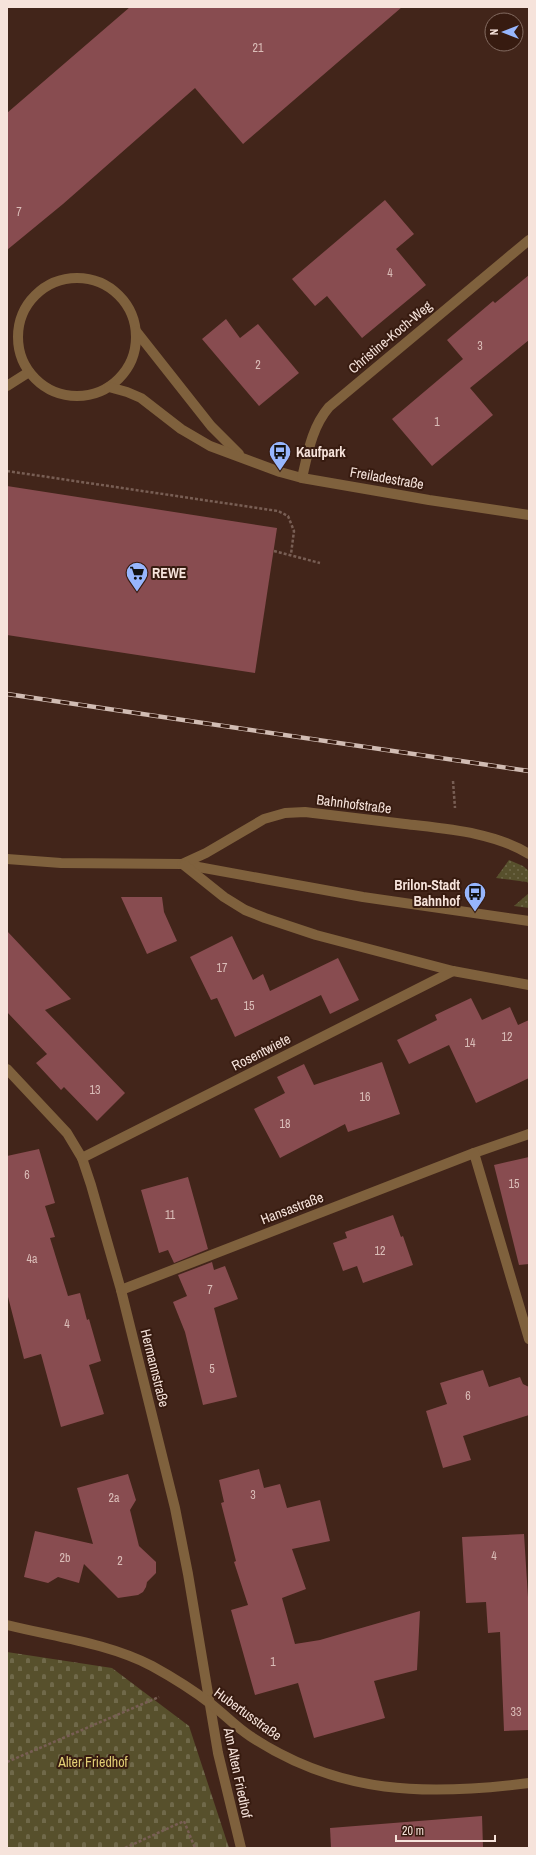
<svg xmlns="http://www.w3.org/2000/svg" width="536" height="1855" font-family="'Archivo Narrow',sans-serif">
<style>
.cemetery{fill:url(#cemetery-stones)}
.park{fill:url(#park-dots)}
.building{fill:#884c50}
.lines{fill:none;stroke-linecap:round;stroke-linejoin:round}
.path{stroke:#785e54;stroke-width:2.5;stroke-dasharray:3 2;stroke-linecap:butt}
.minor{stroke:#7f613d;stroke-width:10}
.rail-casing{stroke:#d1bcb3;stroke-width:4.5}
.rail{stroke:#371b10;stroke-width:3;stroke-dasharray:9;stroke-linecap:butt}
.labels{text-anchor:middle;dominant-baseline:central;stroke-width:4;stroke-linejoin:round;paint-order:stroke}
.number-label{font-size:12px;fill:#dabdb8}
.street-label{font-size:14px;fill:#f6e3db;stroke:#371b10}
.poi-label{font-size:14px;font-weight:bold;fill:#f6e3db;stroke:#371b10;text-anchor:start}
.park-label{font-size:14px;fill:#e0cd74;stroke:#371b10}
</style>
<defs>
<pattern id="cemetery-stones" width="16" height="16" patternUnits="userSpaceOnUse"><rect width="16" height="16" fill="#57502c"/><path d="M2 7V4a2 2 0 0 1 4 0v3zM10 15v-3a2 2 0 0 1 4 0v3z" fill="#70694a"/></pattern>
<pattern id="park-dots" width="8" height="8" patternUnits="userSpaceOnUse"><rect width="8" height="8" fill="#57502c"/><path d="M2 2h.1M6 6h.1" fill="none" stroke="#70694a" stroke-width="1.8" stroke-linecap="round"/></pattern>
</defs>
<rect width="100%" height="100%" fill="#42251a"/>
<path class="cemetery" d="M7,1652L112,1668L189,1726L229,1848H7Z"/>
<g class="park">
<path d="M509,860L523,866L529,871V884L527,882L496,878Z"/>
<path d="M529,893V908L514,906Z"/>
</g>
<g class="building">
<path d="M130,7H402L243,144L195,88L63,204L7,250V113Z"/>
<path d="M385,200L414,234L396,249L426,285L362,338L327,296L315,306L292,279Z"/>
<path d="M529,275V340L470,388L493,415L432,466L392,419L463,359L447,340L493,301L495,303Z"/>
<path d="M226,319L240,338L258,324L299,373L259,406L202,339Z"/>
<path d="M7,486L277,528L255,673L7,635Z"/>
<path d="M121,897H162L164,912L177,941L147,954Z"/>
<path d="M7,931L71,999L45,1010L125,1093L97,1121L64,1087L61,1090L36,1063L47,1054L7,1012Z"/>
<path d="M232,936L253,980L263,974L270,991L338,958L359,1000L330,1014L321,995L235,1037L217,998L211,1000L190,957Z"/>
<path d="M471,998L482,1020L510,1007L518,1025L529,1020V1078L476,1103L449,1045L409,1064L397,1040L437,1020L435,1015Z"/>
<path d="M382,1062L400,1114L348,1132L345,1124L280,1158L254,1109L285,1093L277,1077L304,1064L314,1085Z"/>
<path d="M39,1149L55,1203L45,1206L55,1237L50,1238L68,1296L80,1293L87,1320L89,1319L101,1361L89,1365L104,1414L61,1427L41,1354L24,1359L7,1293V1156Z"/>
<path d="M529,1157V1264L519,1265L494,1165Z"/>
<path d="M188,1177L208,1249L174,1263L168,1250L159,1253L141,1190Z"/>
<path d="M393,1215L401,1237L403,1236L413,1265L363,1283L357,1266L343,1271L333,1243L347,1238L345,1232Z"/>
<path d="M212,1262L214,1270L225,1266L238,1299L214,1308L237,1397L203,1405L185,1332L173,1302L187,1296L178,1275Z"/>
<path d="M483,1370L489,1387L520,1377L523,1384L529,1387V1415L463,1436L471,1460L443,1468L426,1411L447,1404L440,1383Z"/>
<path d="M259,1469L264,1488L280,1484L287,1508L320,1500L330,1541L292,1549L306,1589L282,1598L295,1644L320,1640L420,1611L417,1670L374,1681L385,1718L314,1738L298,1683L255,1695L231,1610L248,1605L234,1562L236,1561L221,1503L224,1502L219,1480Z"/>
<path d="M128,1474L136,1500L130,1510L139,1546L156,1562V1573L147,1582L146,1587L143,1592L138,1595L118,1598L84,1564L79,1583L58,1577L48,1583L24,1577L35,1531L93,1544L77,1488Z"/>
<path d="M524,1534L529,1613V1730L504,1731L500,1632L488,1633L486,1602L466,1603L462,1537Z"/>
<path d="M482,1816L483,1848H331L330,1828Z"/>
</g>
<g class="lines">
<g class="path">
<path d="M7,471L278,511L288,516L294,531L291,554"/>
<path d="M274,551L320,563"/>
<path d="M453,781L455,808"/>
<path d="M7,1762L159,1697"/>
<path d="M125,1848L184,1821L195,1848"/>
</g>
<g class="minor">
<circle cx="77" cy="337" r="59"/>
<path d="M136,331L211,426L239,454"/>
<path d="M7,386L29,372"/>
<path d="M109,387L127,392L141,398L181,429L210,446L280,472L302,478L429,500L529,515"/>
<path d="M302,478C308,452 312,427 329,407L529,240"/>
<path d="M7,859L61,863L182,864L363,897L529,921"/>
<path d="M182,864L206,853L264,819L285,813L305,812C339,816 372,820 405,824C447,829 493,832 529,854"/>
<path d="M184,865L224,897L245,910L265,918L316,935L453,971L529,985"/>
<path d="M7,1069L67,1133L82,1158L91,1185L121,1290L175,1508L188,1574L218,1753L241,1848"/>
<path d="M474,1153L529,1134"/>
<path d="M82,1158L453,971"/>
<path d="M121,1290L474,1153L529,1339"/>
<path d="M7,1625C55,1637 108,1643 152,1666C172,1677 193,1690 211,1704C224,1714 236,1727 250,1736C339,1795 427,1796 529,1783"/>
</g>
<g class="rail-casing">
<path id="rail" d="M7,694L529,771"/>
</g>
<use href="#rail" class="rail"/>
</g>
<defs>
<g id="bus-pin" transform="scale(1.15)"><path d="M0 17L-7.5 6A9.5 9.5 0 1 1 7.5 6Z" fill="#97b6fd" stroke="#371b10"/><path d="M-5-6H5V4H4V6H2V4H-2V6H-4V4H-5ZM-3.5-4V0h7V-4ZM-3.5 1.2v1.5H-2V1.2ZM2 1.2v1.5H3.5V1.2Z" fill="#111"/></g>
<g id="supermarket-pin" transform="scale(1.15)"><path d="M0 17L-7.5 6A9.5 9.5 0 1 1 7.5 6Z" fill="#97b6fd" stroke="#371b10"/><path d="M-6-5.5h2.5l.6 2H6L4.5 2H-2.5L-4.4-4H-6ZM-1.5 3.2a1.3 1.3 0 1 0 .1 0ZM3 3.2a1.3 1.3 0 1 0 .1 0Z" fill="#111"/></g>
</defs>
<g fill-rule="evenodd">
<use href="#bus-pin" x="280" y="452"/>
<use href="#supermarket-pin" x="137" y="573"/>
<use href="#bus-pin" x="475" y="893"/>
</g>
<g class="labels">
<g class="number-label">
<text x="258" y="48">21</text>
<text x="19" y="212">7</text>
<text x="390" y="273">4</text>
<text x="480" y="346">3</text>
<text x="258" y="365">2</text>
<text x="437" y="422">1</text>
<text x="222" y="968">17</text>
<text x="249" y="1006">15</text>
<text x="507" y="1037">12</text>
<text x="470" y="1043">14</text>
<text x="95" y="1090">13</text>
<text x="365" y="1097">16</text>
<text x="285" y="1124">18</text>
<text x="27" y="1175">6</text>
<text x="514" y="1184">15</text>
<text x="170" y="1215">11</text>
<text x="380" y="1251">12</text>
<text x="32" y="1259">4a</text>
<text x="210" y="1290">7</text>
<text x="67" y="1324">4</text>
<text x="212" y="1369">5</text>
<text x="468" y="1396">6</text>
<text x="253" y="1495">3</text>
<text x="114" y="1498">2a</text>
<text x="494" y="1556">4</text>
<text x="65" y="1558">2b</text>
<text x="120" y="1561">2</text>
<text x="273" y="1662">1</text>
<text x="516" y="1712">33</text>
</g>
<g class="street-label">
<text transform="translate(390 337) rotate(-40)">Christine-Koch-Weg</text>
<text transform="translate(387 478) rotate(10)">Freiladestraße</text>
<text transform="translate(354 804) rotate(7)">Bahnhofstraße</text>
<text transform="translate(261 1052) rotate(-27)">Rosentwiete</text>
<text transform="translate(292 1208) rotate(-21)">Hansastraße</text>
<text transform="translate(155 1368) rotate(76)">Hermannstraße</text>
<text transform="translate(248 1714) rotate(36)">Hubertusstraße</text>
<text transform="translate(238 1773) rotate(78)">Am Alten Friedhof</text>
</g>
<g class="poi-label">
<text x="296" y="452">Kaufpark</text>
<text x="152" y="573">REWE</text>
<text x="460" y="885" text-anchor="end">Brilon-Stadt<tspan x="460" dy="16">Bahnhof</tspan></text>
</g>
<g class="park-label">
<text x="93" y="1762">Alter Friedhof</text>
</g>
</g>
<rect width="536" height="1855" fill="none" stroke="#f6e3db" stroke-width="16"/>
<g transform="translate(504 32) rotate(270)"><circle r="19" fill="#371b10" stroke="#836b61"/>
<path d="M0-3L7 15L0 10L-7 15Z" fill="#97b6fd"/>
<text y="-6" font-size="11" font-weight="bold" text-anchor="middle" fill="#f6e3db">N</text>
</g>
<path d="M396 1835v6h99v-6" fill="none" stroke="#f6e3db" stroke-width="2"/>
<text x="402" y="1835" font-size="12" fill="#f6e3db" stroke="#371b10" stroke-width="3" paint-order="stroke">20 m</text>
</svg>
